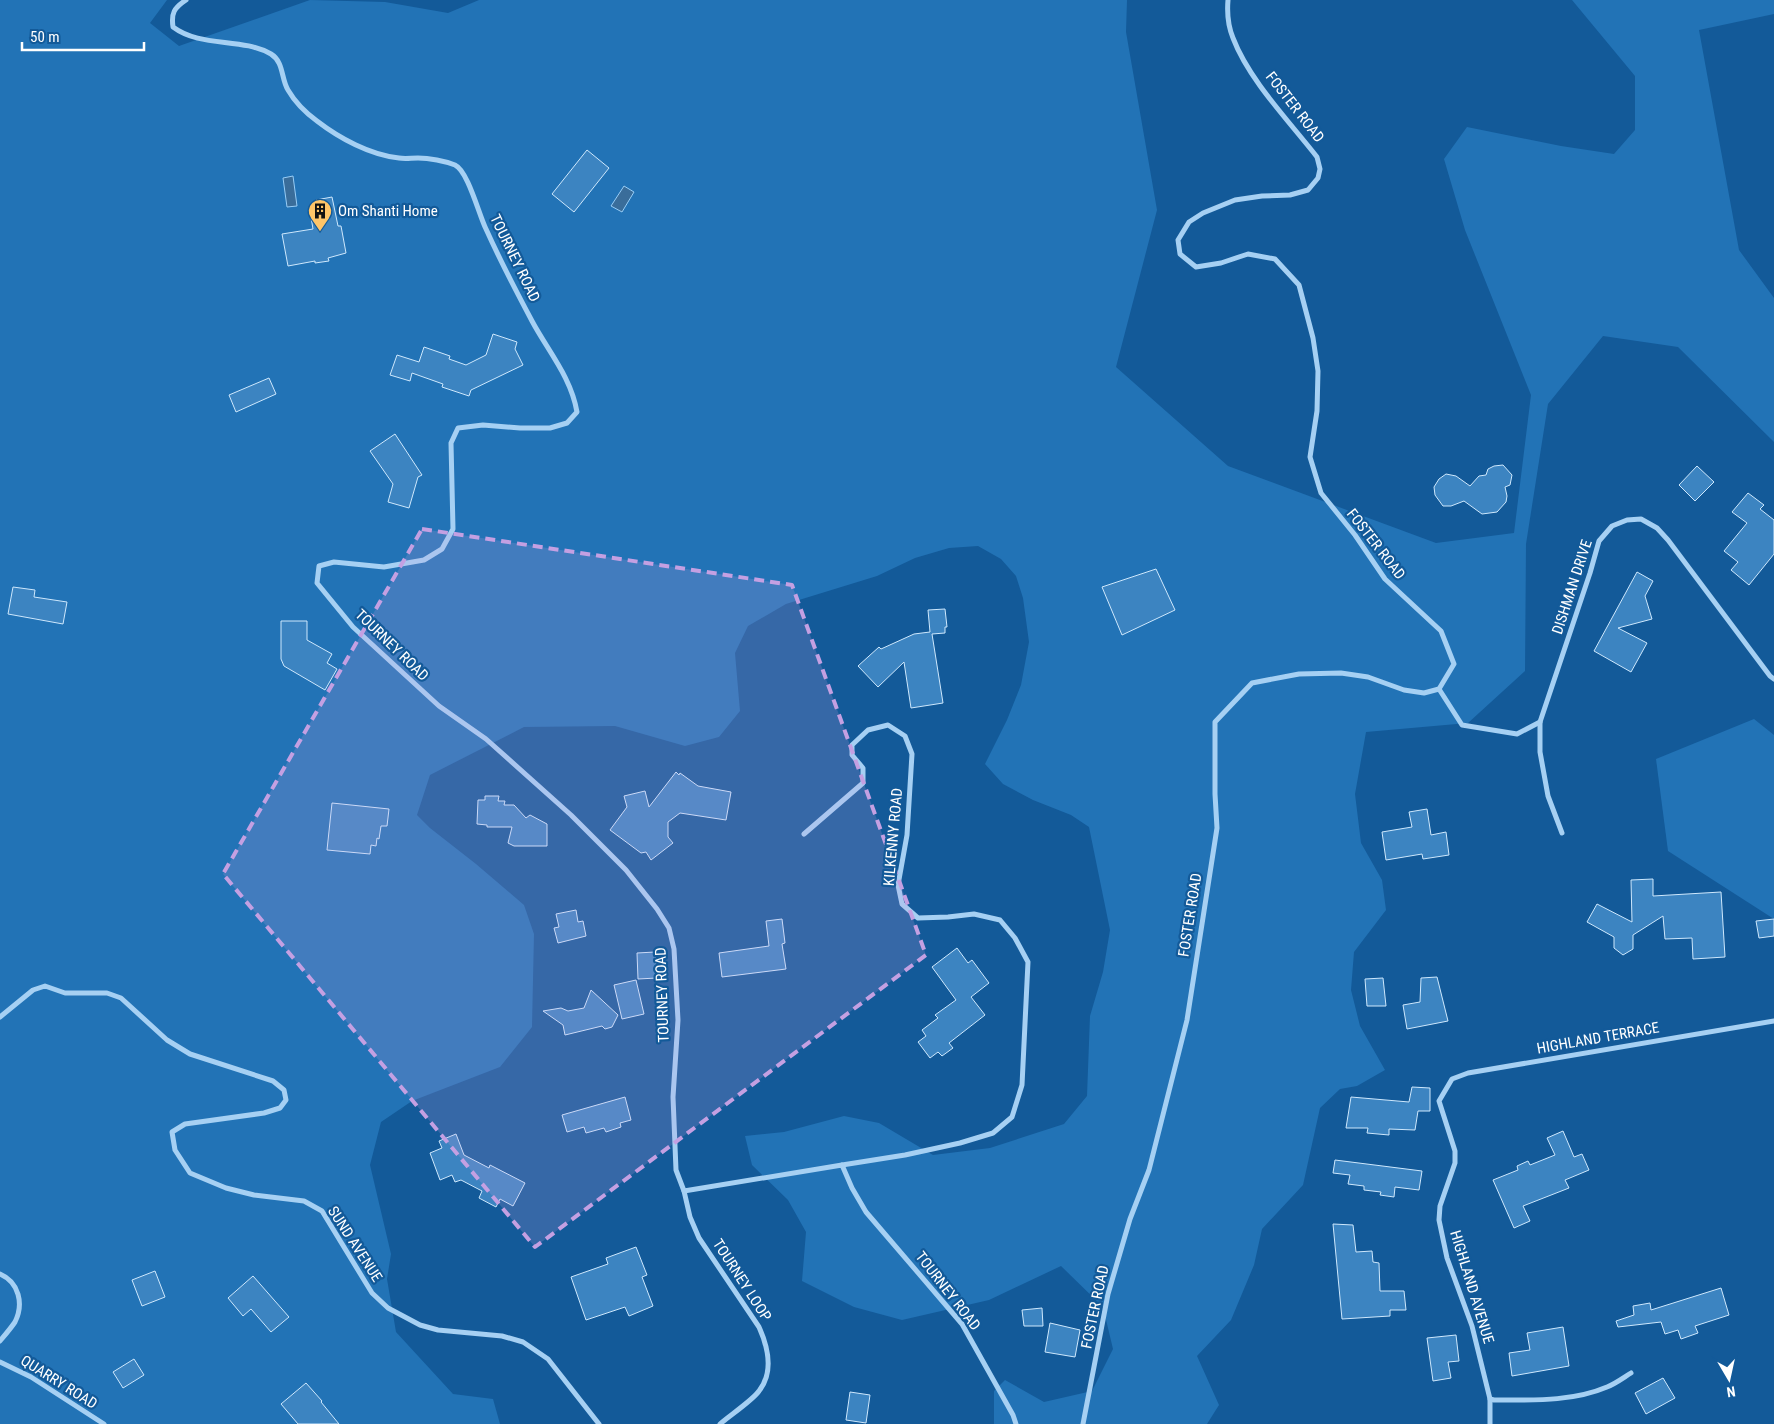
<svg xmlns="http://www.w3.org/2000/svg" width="1774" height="1424" font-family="'Roboto Condensed',sans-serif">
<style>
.green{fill:#2273b6}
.water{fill:#3a6d9a;stroke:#98cdf6}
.building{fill:#3c84c1;stroke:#cee8fd}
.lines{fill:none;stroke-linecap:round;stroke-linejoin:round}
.minor{stroke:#a6d0f3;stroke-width:5}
.marked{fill:#c4a0e2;fill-opacity:0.2;stroke:#c4a0e2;stroke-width:4;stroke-dasharray:10 6;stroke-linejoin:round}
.labels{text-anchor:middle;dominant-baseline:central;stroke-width:4.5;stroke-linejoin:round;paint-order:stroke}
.street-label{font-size:15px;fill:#fff;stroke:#135a99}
.poi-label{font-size:15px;fill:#fff;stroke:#135a99;text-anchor:start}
</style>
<rect width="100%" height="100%" fill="#135a99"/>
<g class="green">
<path d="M0,0H167L150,23L179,46L310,0L385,2L448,13L479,0H1127L1126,32L1157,210L1116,367L1228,466L1436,543L1514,533L1531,395L1465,230L1444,159L1467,127L1561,146L1614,154L1635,130V76L1572,0H1774V14L1699,30L1739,250L1774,298V442L1678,347L1603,336L1548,404L1526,544L1525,671L1468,723L1366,732L1355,794L1361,843L1382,880L1386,910L1354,952L1351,990L1360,1026L1385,1070L1357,1086L1340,1089L1320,1108L1303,1185L1262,1229L1254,1265L1231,1320L1197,1356L1219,1405L1207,1424H994V1391L1005,1380L1044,1402L1092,1391L1113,1349L1103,1307L1061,1266L989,1300L902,1320L854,1307L802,1281L806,1232L788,1200L752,1165L745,1136L784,1132L844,1116L879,1123L933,1155L990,1148L1064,1124L1087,1096L1090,1016L1103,972L1110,930L1089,827L1071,815L1033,800L1003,784L985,764L1007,720L1021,685L1029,642L1023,598L1016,576L1001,559L978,546L949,548L915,558L877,576L786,604L748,626L735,653L740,711L719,737L685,746L615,726L524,727L430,775L417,815L430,828L476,864L524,905L534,934L532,1027L500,1067L412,1101L381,1122L370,1165L391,1254L387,1279L396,1332L453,1394L493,1399L500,1424H0Z"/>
<path d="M1754,719L1774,735V919L1668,851L1656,759Z"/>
</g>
<g class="water">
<path d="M293,176L297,206L287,207L283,178Z"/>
<path d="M624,186L634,192L622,212L611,206Z"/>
</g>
<g class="building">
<path d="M587,150L609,168L574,212L552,194Z"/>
<path d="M332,197L338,226H341L346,253L328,258L329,261L315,263V261L288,266L282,234L313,229L311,217L319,215L316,200Z"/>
<path d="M493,334L517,342L515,349L523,365L471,390L469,396L442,387L443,384L412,373L410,381L390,375L397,355L419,362L424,347L450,356L449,359L466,365L486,355Z"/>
<path d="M269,378L276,394L236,412L229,395Z"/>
<path d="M395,434L422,475L418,477L409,508L388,502L393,484L370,451Z"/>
<path d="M1503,465L1512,475L1510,485L1505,487L1507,496L1506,502L1497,512L1482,514L1464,501L1451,506H1443L1435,495L1434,487L1439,479L1446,474L1456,476L1470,486L1479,476L1486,475L1488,469L1494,466Z"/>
<path d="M1697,466L1714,482L1695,501L1679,485Z"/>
<path d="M1748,493L1764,505L1760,509L1774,520V554L1749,585L1731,570L1738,562L1724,551L1747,523L1732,512Z"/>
<path d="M1156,569L1175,610L1122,635L1102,587Z"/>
<path d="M1637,572L1653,581L1645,596L1652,619L1618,628L1647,643L1631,672L1594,651Z"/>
<path d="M13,587L35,590L34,597L67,602L63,624L8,614Z"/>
<path d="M945,609L947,627H945V633L932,634L943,703L911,708L904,662L878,687L858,666L879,647L881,649L914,634L930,632L928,610Z"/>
<path d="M281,621H307V640L332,654L327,663L337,669L325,690L284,666L281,659Z"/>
<path d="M676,772L679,775L680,773L698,786L731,792L726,820L680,813L668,822V837L673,843L651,860L646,852L641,853L610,830L627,807L624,796L645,791L649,807Z"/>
<path d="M485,796H499L498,801H505L504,805H514L526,818L530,815L547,824V846H514L508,843L512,827H487V825L477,824L478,800H485Z"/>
<path d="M332,803L389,809L387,826H381L379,839L377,838L376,846L371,845L370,854L327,850Z"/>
<path d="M1427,809L1431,835L1446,832L1449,855L1423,859L1422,854L1386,860L1382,832L1412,827L1409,812Z"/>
<path d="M1653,879V896L1721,892L1725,957L1693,959L1692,938L1665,939L1663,916L1633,935V949L1623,955L1614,948V937L1587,922L1597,904L1632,922L1631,880Z"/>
<path d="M576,910L578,922L583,921L586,936L558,943L554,928L559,927L556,914Z"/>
<path d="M782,919L785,943L782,944L786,969L722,977L719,953L769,946L766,921Z"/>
<path d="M1774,919V936L1759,938L1756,921Z"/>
<path d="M957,948L968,963L972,960L989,983L971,997L985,1015L949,1043L953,1048L942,1056L938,1052L930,1058L918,1042L926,1036L922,1030L938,1018L935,1015L956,1000L932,967Z"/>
<path d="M655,952L657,978L638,979L637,953Z"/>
<path d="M1437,977L1448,1021L1407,1029L1403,1005L1420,1002L1421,978Z"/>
<path d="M1383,978L1386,1006H1367L1365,979Z"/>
<path d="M636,980L644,1014L622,1019L614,985Z"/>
<path d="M591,990L618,1015L612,1027L605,1029L602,1026L565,1035L563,1025L543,1011L561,1008L568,1011L584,1008Z"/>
<path d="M1412,1087L1430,1088V1111H1418L1415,1130L1389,1129V1135L1367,1133L1368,1128H1346L1351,1097L1409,1102Z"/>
<path d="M625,1097L631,1120L620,1123L621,1127L606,1132L604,1128L586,1133L584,1127L567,1132L562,1115Z"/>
<path d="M1563,1131L1574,1157L1582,1154L1589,1170L1565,1180L1569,1188L1523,1206L1530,1221L1514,1228L1493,1180L1518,1170L1517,1166L1528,1161L1530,1165L1555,1155L1547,1138Z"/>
<path d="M456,1134L464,1155L489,1168L490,1165L525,1183L513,1206L500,1199L496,1207L479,1198L482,1191L461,1180L455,1182L452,1175L440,1180L430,1153L442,1148L439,1141Z"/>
<path d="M1335,1160L1422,1171L1419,1190L1395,1187L1394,1197L1380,1195L1381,1192L1364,1190V1186L1348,1184L1350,1175L1333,1173Z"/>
<path d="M1333,1224L1353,1225L1356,1252L1372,1251L1373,1262L1379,1263L1380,1291H1404L1406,1310H1390V1316L1342,1319Z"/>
<path d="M636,1247L647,1275L642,1277L653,1306L629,1316L625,1307L586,1320L571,1277L608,1264L606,1258Z"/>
<path d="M155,1271L165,1297L142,1306L132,1280Z"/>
<path d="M253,1276L289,1317L271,1332L251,1309L243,1316L228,1298Z"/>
<path d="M1721,1288L1729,1315L1695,1326L1698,1333L1681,1339L1678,1330L1665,1334L1661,1322L1618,1327L1616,1321L1634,1315L1633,1306L1650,1303L1651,1310Z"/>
<path d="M1042,1308L1043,1326H1024L1022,1310Z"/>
<path d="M1050,1323L1080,1330L1075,1357L1045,1352Z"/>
<path d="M1563,1327L1569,1366L1512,1376L1509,1353L1530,1350L1527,1333Z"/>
<path d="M1456,1335L1459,1361L1448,1362L1451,1378L1433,1381L1427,1338Z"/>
<path d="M134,1359L144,1375L123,1388L113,1372Z"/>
<path d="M1663,1378L1675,1398L1646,1414L1635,1393Z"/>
<path d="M306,1383L322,1401L321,1402L339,1424H298L281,1404Z"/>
<path d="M850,1392L870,1395L866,1423L846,1420Z"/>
</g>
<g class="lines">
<g class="minor">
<path d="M186,0C174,8 171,13 173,27C201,48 241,37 271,54C284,62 281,79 288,90C295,102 306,113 317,121C339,138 370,155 399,158C405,159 411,158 418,158C429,158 445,161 455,165C468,171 479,215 486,229C500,260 516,291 532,321C548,351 571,377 577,412L567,423L550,428H520L483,425L458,428L451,443L453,529L442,549L424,560L384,567L334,562L319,566L317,583L353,627L439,706L486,739L571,815L626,870L657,909L669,928L674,949L678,1020L673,1097L676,1170L684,1191L690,1217L699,1238L759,1327C768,1347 774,1372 759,1391C753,1400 729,1416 720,1424"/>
<path d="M1439,689L1462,725L1517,734L1540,722"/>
<path d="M1562,833L1548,796L1540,752V722L1590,573L1599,541L1612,526L1627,520L1641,519L1657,528L1668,540L1770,676L1774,679"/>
<path d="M804,834L863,783V768L852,755V745L868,730L888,725L905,736L912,754L907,835L898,885L902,904L918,918L948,917L974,914L1000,920L1015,938L1028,962L1022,1085L1012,1117L993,1133L960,1143L905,1155L842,1165"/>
<path d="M0,1017L33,990L45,986L65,993H107L121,998L167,1040L190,1054L273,1081L284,1090L286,1100L280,1108L264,1113L185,1124L172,1132L175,1150L190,1173L226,1188L254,1195L304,1201L322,1211L372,1293L388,1308L420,1325L438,1330L502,1336L523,1342L548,1359L599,1424"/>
<path d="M684,1191L842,1165L852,1188L866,1212L962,1324L1013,1415L1016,1424"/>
<path d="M0,1274C19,1282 24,1304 15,1322C11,1328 5,1335 0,1341"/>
<path d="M0,1362L31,1377L104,1424"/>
<path d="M1490,1399L1494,1400C1531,1400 1572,1402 1607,1387C1615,1384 1623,1378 1631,1373"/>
<path d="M1083,1424L1108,1294L1130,1219L1149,1170L1187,1020L1217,828L1215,794V722L1252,683L1299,674L1341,673L1368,677L1404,690L1424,693L1439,689L1454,664L1441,631L1385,579L1355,535L1321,493L1310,457L1317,411L1318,371L1313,338L1299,285L1275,259L1248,254L1221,263L1196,267L1180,254L1178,240L1189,222L1203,213L1235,200L1262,196L1290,195L1308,190L1318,178L1320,169L1317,157C1289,121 1249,80 1233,38C1228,26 1227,12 1228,0"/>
<path d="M1490,1424V1399L1472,1326L1447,1258L1439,1220L1440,1206L1455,1163V1151L1439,1101L1452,1079L1468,1073L1774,1021"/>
</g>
</g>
<path class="marked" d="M422,529L792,585L926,955L535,1247L223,874Z"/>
<defs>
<g id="building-pin" transform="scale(1.25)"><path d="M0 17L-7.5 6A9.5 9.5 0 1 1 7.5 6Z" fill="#ffc568" stroke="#135a99"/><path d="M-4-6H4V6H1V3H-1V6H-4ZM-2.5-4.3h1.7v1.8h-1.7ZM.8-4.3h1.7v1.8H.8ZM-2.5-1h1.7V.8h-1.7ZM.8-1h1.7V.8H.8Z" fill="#111"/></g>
</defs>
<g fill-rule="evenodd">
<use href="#building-pin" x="320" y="211"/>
</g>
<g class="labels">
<g class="street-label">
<text transform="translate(1295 107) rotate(52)">FOSTER ROAD</text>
<text transform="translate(515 258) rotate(64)">TOURNEY ROAD</text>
<text transform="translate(1376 544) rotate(52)">FOSTER ROAD</text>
<text transform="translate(1572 587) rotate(-72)">DISHMAN DRIVE</text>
<text transform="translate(392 645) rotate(44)">TOURNEY ROAD</text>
<text transform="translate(893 837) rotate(-85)">KILKENNY ROAD</text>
<text transform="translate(1190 915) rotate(-81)">FOSTER ROAD</text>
<text transform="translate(662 995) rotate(-92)">TOURNEY ROAD</text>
<text transform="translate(1598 1038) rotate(-10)">HIGHLAND TERRACE</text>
<text transform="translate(355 1244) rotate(57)">SUND AVENUE</text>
<text transform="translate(742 1280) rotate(57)">TOURNEY LOOP</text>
<text transform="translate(1472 1287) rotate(73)">HIGHLAND AVENUE</text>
<text transform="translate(948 1291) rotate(52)">TOURNEY ROAD</text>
<text transform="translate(1095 1307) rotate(-78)">FOSTER ROAD</text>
<text transform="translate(59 1382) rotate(32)">QUARRY ROAD</text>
</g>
<g class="poi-label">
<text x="338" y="211">Om Shanti Home</text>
</g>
</g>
<g transform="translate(1729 1379) rotate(171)" stroke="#135a99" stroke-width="4" paint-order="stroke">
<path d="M0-4L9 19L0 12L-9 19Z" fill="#ffffff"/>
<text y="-8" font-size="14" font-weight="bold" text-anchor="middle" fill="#ffffff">N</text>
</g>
<path d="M22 42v8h122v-8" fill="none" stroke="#ffffff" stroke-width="2.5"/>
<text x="30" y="42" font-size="15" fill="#ffffff" stroke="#135a99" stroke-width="4" paint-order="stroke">50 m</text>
</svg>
